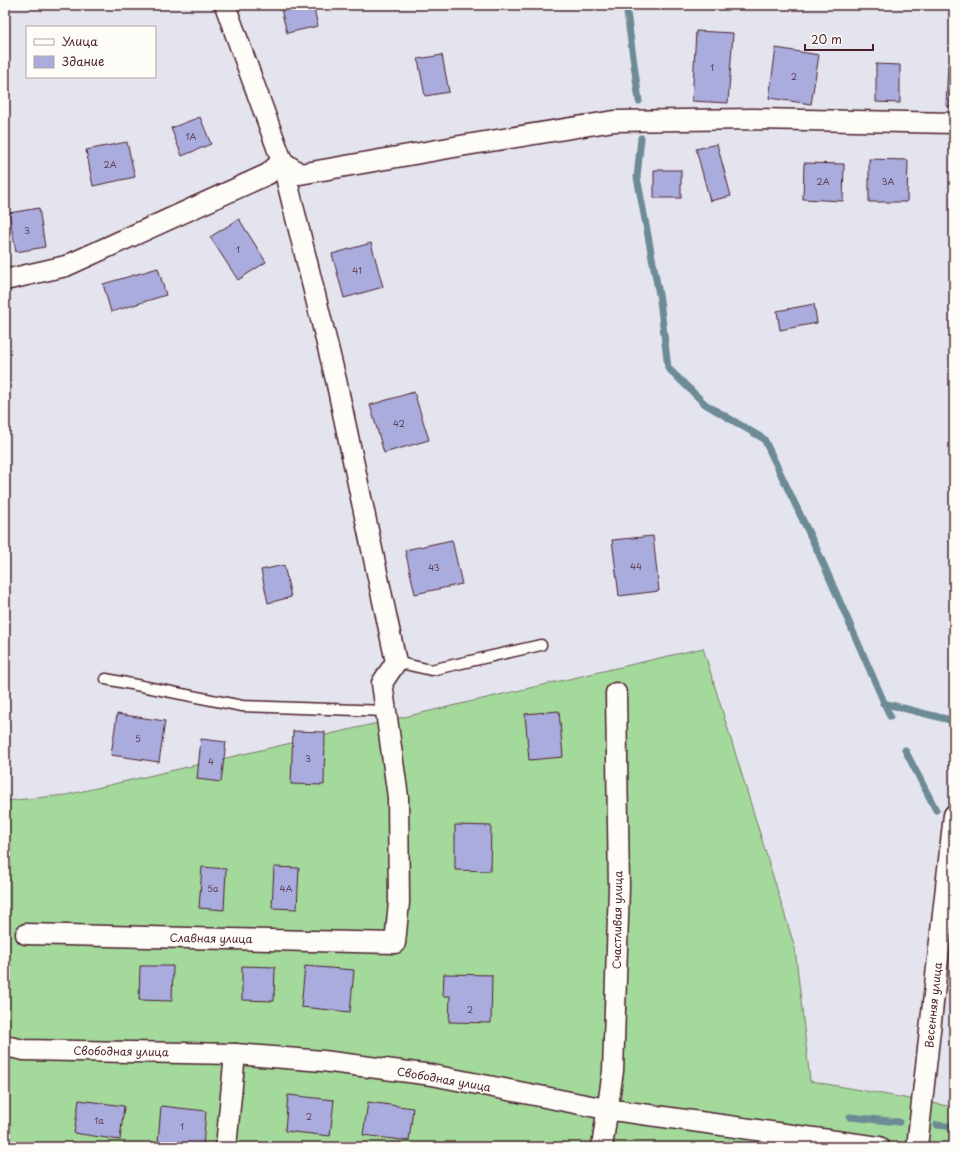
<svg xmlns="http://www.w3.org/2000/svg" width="959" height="1152" font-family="'Playpen Sans',sans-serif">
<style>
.grass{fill:#a4d99c;stroke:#777c64}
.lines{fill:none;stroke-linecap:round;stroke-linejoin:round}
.stream{stroke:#6c8b95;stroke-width:7}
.building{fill:#aaacdd;stroke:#4a1f2b}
.lane-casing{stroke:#4a1f2b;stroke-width:13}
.street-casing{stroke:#4a1f2b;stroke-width:23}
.lane{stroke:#fdfcf7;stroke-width:10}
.street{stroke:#fdfcf7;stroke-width:20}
.labels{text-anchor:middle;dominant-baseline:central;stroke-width:3;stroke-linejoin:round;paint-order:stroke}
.number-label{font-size:9px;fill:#624258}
.street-label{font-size:11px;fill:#4a1f2b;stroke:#fdfcf7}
</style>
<rect width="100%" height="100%" fill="#e4e4ef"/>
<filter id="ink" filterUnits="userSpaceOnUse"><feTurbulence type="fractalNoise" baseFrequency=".025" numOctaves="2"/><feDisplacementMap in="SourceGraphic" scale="8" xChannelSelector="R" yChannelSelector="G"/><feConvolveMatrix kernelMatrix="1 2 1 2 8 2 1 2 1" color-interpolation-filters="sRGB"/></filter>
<g filter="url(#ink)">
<path class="grass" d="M703,648L795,948L810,1081L954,1107V1147H5V801L66,795Z"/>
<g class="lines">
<g class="stream">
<path d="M626,5L639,101"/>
<path d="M641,138L637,177L660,300L668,368L705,404L764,439L819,554L890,716"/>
<path d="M883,703L950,720"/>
<path d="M905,750L936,810"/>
<path d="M850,1117L899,1122"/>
<path d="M937,1125L954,1127"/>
</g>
</g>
<g class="building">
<path d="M280,5H313L318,26L287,33Z"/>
<path d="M696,31L733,33L728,103L692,101Z"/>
<path d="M776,48L819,55L811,104L769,98Z"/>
<path d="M442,55L449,92L425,96L418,59Z"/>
<path d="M876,64L900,65V103L876,102Z"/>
<path d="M948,64H954V107L946,106Z"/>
<path d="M200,117L211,144L182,156L171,128Z"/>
<path d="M127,142L135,177L93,186L86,150Z"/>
<path d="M717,144L731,196L710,201L696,149Z"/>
<path d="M869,159L908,160L907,202H869Z"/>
<path d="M804,163L844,164L843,201L803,199Z"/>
<rect x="654" y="170" width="27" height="28"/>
<path d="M39,208L45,247L16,252L9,213Z"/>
<path d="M239,219L266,262L238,280L210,237Z"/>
<path d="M371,243L383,287L344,298L332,254Z"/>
<path d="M158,268L166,295L111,312L103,284Z"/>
<path d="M814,304L817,323L780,330L777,311Z"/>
<path d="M414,392L429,440L384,453L370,405Z"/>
<path d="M653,536L659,591L619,596L612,540Z"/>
<path d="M452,540L462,584L415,594L405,550Z"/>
<path d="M284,565L291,597L268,603L261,570Z"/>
<path d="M559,711L563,757L529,760L525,714Z"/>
<path d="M117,714L165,721L159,762L111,755Z"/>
<path d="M293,731L325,732L324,785L291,784Z"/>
<path d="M201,739L226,742L221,782L197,779Z"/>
<path d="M455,825L491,826L490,871L455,870Z"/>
<path d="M202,867L226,869L224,910L199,908Z"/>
<path d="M274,867L299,868L297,909L272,908Z"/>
<path d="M140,966H173L172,1001L139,1000Z"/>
<path d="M242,966L275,967L274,1001L242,1000Z"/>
<path d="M305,966L354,970L350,1012L301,1007Z"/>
<path d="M444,974L492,975L491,1023L449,1022L450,996H443Z"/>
<path d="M288,1095L334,1100L330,1136L285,1131Z"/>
<path d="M79,1100L124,1106L120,1140L74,1133Z"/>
<path d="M368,1102L413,1108L409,1141L363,1135Z"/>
<path d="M161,1106L206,1111L203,1146L158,1142Z"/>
</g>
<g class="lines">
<g class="lane-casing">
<g id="lane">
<path d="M395,664L396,662L431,670L541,645"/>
<path d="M106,679L242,706L386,711V709"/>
</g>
</g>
<g class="street-casing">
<g id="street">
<path d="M5,280L66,266L268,174L282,161L300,174L460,146L614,121L752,119L954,123"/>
<path d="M26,934L395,943L399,902L398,797L382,683L396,662L336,380L282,161L225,5"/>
<path d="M5,1046L24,1050L235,1054L323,1061L432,1075L606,1109L879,1147"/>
<path d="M226,1147L235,1054"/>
<path d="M602,1147L613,1071L619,887L616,693"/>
<path d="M917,1147L954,815"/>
</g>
</g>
<use href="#lane" class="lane"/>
<use href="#street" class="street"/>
</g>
</g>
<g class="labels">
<g class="number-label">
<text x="712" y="67">1</text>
<text x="794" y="76">2</text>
<text x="191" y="136">1А</text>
<text x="110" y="164">2А</text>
<text x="823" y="181">2А</text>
<text x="888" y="181">3А</text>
<text x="27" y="230">3</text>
<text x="238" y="249">1</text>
<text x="357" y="270">41</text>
<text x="399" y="423">42</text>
<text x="636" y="566">44</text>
<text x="434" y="567">43</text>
<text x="138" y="738">5</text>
<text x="308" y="758">3</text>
<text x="211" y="761">4</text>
<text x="213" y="888">5а</text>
<text x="286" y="888">4А</text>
<text x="470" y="1009">2</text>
<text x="309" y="1116">2</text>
<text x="99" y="1120">1а</text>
<text x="182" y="1126">1</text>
</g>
<g class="street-label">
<text transform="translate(617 920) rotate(-89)">Счастливая улица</text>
<text transform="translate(211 938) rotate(1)">Славная улица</text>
<text transform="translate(933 1005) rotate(-84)">Весенняя улица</text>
<text transform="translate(121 1051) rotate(1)">Свободная улица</text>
<text transform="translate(444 1079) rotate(10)">Свободная улица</text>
</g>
</g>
<rect width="959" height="1152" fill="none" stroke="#fdfcf7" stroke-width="20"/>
<rect x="10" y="10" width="939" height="1132" fill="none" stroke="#4a1f2b" stroke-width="1.5" filter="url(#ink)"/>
<rect x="26" y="26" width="130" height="52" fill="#fdfcf7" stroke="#b5a4a5"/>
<rect x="34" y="39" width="20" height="6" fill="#fdfcf7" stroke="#b5a4a5"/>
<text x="62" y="46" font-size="12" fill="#4a1f2b">Улица</text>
<rect x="34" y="56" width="20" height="12" fill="#aaacdd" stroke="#b5a4a5"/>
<text x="62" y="66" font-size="12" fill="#4a1f2b">Здание</text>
<path d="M805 44v6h68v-6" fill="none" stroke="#4a1f2b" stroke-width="2"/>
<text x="811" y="44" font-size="12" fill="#4a1f2b" stroke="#fdfcf7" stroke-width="3" paint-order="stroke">20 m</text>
</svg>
